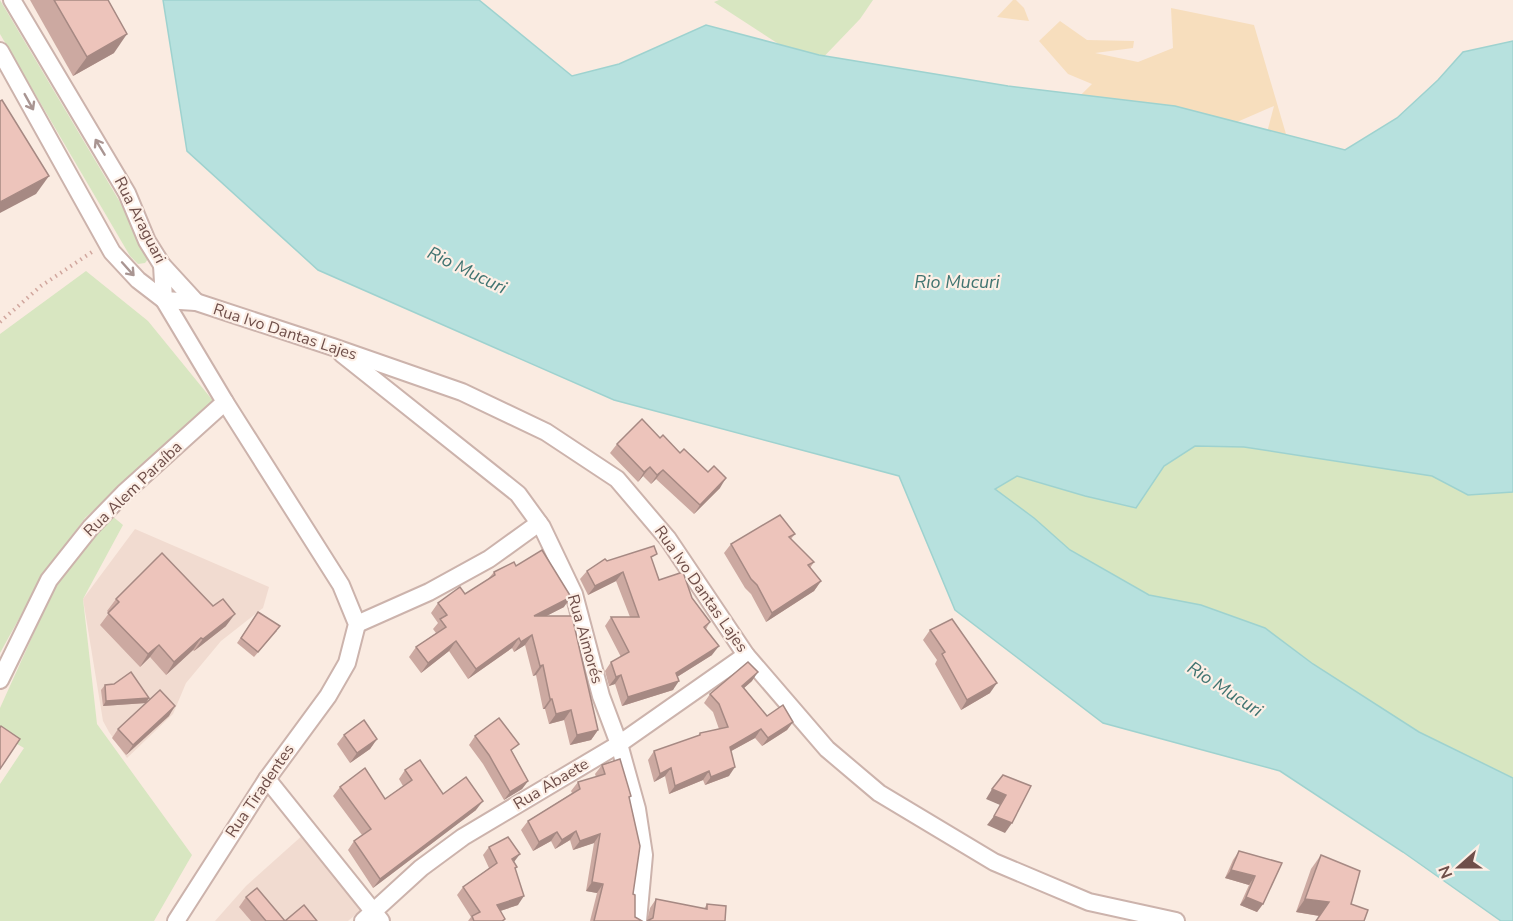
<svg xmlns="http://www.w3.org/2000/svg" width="1513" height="921" font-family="'Nunito Sans',sans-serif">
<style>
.residential{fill:#f1dbd0}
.green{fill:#d8e6c1}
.sand{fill:#f7debd}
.water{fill:#b7e1de;stroke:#9ed2cf;stroke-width:1.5}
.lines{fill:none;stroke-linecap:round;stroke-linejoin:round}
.street-casing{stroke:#ccb3ac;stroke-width:20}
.path{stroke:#d1a79e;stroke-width:4;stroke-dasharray:1.5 4.5;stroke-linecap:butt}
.street{stroke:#fff;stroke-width:16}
.wall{fill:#cca9a1}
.shaded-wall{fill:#a68983}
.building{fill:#edc4bb;stroke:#a68983;stroke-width:1.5}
.oneway{stroke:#a99592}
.labels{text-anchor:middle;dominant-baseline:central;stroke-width:4.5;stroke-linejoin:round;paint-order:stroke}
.street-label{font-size:16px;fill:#6f4f4a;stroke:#fdefe6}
.water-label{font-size:18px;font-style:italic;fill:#407471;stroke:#fdefe6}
</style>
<rect width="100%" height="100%" fill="#faebe1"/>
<g class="residential">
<path d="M135,529L269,587L263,608L221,641L186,683L173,714L127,758L109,732L103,721L83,599Z"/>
<path d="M304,834L361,910L348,921H215L246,886Z"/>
</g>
<g class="green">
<path d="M0,0L149,251L148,259L145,263L138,264L130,256L0,34Z"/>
<path d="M719,0H873L860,19L814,67L714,2Z"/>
<path d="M86,271L148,321L214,402L85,518L42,577L0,653V334Z"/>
<path d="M1195,446L1244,447L1432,476L1468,495L1513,492V778L1419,732L1313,664L1265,628L1201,606L1149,595L1070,550L1034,518L995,489L1016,476L1085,496L1136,508L1164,466Z"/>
<path d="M111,515L123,525L83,599L97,724L192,855L154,921H0V784L24,748L0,734V708L56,584Z"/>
</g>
<g class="sand">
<path d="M1013,0H1016L1024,8L1029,21L997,17Z"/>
<path d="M1171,8L1254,25L1293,158L1260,159L1274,106L1159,156L1043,132L1092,84L1068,74L1039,41L1060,21L1087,40L1134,41L1133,48L1095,53L1138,62L1173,48Z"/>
</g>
<path class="water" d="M163,0H479L572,76L619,64L706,25L819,55L1008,86L1175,106L1345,150L1397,118L1438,80L1463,52L1513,41V492L1468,495L1432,476L1244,447L1195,446L1164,466L1136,508L1085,496L1017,476L995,489L1034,518L1070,550L1149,595L1201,605L1265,628L1313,664L1419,732L1513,778V921H1501L1403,852L1280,771L1103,723L955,610L899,476L614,400L318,270L187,151Z"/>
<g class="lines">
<g class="street-casing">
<g id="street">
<path d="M12,0L127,193L147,241L162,265L196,302"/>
<path d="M0,51L112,252L138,280L164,300L196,302L333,347L462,392L546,432L617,479L668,539L746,655L827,749L879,793L994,862L1089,902L1176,921"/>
<path d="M162,265L164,300L225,402L341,585L357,624L347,663L328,696L267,779L176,921"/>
<path d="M342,354L518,494L542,527L574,594L601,696L619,744L637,809L644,855L638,921"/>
<path d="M357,624L429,592L489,559L539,523"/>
<path d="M0,680L49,580L91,527L124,493L225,402"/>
<path d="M267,779L381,921"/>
<path d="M363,921L421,868L463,837L619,744L746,655"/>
</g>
</g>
<path class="path" d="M0,322L41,286L92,252"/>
<use href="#street" class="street"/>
</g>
<g class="wall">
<path d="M30,0H108L114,53L73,76Z"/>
<path d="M660,438L680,453L720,488L694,514L656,479L651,484L643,476L638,482L610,453L617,444Z"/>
<path d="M795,534L791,539L814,562L810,568L821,581L814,591L766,622L751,594L745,588L724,553L731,544Z"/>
<path d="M607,561H652L659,580L692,598L710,622L706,629L712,655L677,677L673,690L622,706L615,684L609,686L605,671L611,662L621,657L605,626L611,617H630L616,581L588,595L580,579L587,571Z"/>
<path d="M516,566L564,607L546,616L598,730L591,740L570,745L564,720L549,724L545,709H543L536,675L533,676L525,645L514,652L512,648L468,679L449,651L421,673L409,657L416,647L436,633L433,629L438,623L431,613L438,603L465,594L488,579L494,572Z"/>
<path d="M116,599L226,626L194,651L193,650L166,675L150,657L140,667L100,625L109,613L107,611Z"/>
<path d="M258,612L277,631L254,657L237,643Z"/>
<path d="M930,630L990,693L961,710L935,664L937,660L923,640Z"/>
<path d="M752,681L744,688L767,716L793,722L787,730L762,746L755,738L731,751L729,776L705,785L703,780L669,794L665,776L654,782L648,760L654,751L698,736L700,733L719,729L713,712L704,703L710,694Z"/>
<path d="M105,685L149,698L146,703L103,706L101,690Z"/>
<path d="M169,716L126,755L112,738L118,729Z"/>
<path d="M344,735L377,739L370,749L350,763L337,744Z"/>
<path d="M475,736L513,753L528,781L522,789L504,800L483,764L469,745Z"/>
<path d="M602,765L630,798L633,894L635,917L642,921H590L597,893L586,891L594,843L573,850L570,840L555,849L551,841L533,851L521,830L528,821L572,793L571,791L578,782L596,777L595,774Z"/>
<path d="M405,770L443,794L476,810L373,888L348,850L354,841L362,835L333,796L340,787L385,799L403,786L399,779Z"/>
<path d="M489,847L514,862L518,905L500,911L505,919L504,921H468L471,917L457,895L463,887L489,868L483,855Z"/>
<path d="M1239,851L1282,863L1263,904L1257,912L1240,905L1249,885L1225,878L1233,860Z"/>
<path d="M1321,855L1351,904L1319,916L1296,912L1311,869Z"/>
<path d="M246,897L285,921H251L239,907Z"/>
<path d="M656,899L704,909L707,904L725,921H647L650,908Z"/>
</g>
<g class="shaded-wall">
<path d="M127,34L114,53L73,76L87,57Z"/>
<path d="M49,176L36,194L0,213V202Z"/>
<path d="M650,467L643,476L638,482L644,472Z"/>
<path d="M663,470L656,479L651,484L657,475Z"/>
<path d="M726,478L720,488L694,514L700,505Z"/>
<path d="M623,572L616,581L588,595L595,586Z"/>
<path d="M821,581L814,591L766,622L772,613Z"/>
<path d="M571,597L564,607L527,626L534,616Z"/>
<path d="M235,614L226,626L194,651L203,639Z"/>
<path d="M532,635L525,645L514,652L521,642Z"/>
<path d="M201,638L193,650L166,675L174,662Z"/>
<path d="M519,638L512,648L468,679L476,669Z"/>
<path d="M456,641L449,651L421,673L428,663Z"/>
<path d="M159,645L150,657L140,667L148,654Z"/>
<path d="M719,646L712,655L669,682L676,673Z"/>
<path d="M543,665L536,675L533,676L540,666Z"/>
<path d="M758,672L752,681L736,695L742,686Z"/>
<path d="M621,675L615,684L609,686L616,677Z"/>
<path d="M679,681L673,690L622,706L628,697Z"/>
<path d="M997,683L990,693L961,710L967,700Z"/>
<path d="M149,698L146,703L103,706L106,701Z"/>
<path d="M550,699H552L545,709H543Z"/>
<path d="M175,706L169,716L126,755L133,745Z"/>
<path d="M571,710L564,720L549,724L556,714Z"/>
<path d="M793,722L787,730L762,746L768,738Z"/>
<path d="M761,729L755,738L724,755L730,747Z"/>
<path d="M598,730L591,740L570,745L577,735Z"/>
<path d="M377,739L370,749L350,763L357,753Z"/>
<path d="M735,767L729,776L705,785L711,777Z"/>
<path d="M671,768L665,776L654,782L660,774Z"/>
<path d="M709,771L703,780L669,794L675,786Z"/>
<path d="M528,781L522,789L504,800L510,792Z"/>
<path d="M992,789L1006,795L1000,805L986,799Z"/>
<path d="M483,801L476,810L373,888L380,879Z"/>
<path d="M994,816L1012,823L1005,833L987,825Z"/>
<path d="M576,831L570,840L555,849L562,840Z"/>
<path d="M557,832L551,841L533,851L539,842Z"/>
<path d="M600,834L594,843L573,850L580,841Z"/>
<path d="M520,854L514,862L512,859Z"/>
<path d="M1231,870L1255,876L1249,885L1225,878Z"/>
<path d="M592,882L603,884L597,893L586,891Z"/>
<path d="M524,896L518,905L491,914L497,905Z"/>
<path d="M1246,897L1263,904L1257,912L1240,905Z"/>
<path d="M1305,899L1329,902L1320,916L1296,912Z"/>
</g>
<g class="building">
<path d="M54,0H108L127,34L87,57Z"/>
<path d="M2,100L49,176L0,202V101Z"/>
<path d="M642,419L660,438L663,435L680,453L684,449L708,472L714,466L726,478L700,505L663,470L657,475L650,467L644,472L617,444Z"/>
<path d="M780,515L795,534L789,537L814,562L808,565L821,581L772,613L757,585L751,579L731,544Z"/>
<path d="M654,546L657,554L651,557L659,580L683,572L692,598L710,622L704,627L719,646L676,673L679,681L628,697L621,675L616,677L611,662L629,652L611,617H639L623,572L595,586L587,571L605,559L607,561Z"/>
<path d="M542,550L571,597L534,616H572L598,730L577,735L571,710L556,714L552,699H550L543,665L540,666L532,635L521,642L519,638L476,669L456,641L428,663L416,647L446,627L440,619L447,615L438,603L460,587L465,594L495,575L494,572L514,562L516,566Z"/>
<path d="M162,553L213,606L223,599L235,614L203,639L201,638L174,662L159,645L148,654L108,613L119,602L116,599Z"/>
<path d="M258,612L280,626L258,652L241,638Z"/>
<path d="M952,619L997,683L967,700L942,654L945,652L930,630Z"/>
<path d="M748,662L758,672L742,686L767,716L783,705L793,722L768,738L761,729L730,747L735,767L711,777L709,771L675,786L671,768L660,774L654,751L700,735V733L728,727L719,704L710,694Z"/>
<path d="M131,672L149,698L106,701L105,685L114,684Z"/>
<path d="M160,690L175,706L133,745L118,729Z"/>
<path d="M499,718L519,744L511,750L528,781L510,792L489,755L475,736Z"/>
<path d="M364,720L377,739L357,753L344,735Z"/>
<path d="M1,726L20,739L0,769V728Z"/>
<path d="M620,759L631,796L629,797L640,846L633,894L635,895V917L642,921H594L603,884L592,882L600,834L580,841L576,831L562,840L557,832L539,842L528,821L580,789L578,782L605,774L602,765Z"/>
<path d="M420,760L443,794L466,777L483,801L380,879L354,841L371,829L340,787L365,768L385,799L412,780L405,770Z"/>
<path d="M1003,775L1031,786L1012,823L994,816L1006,795L992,789Z"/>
<path d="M508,837L520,854L512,859L517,867L515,868L524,896L497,905L505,919L502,921H474L472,916L480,912L463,887L497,863L489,847Z"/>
<path d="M1239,851L1282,863L1263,904L1246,897L1255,876L1231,870Z"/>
<path d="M1321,855L1360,871L1351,904L1368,910L1364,921H1316L1329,902L1305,899Z"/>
<path d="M257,888L285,921H266L246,897Z"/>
<path d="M656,899L707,909V904L726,906L725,921H647L653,918Z"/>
<path d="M304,905L317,921H285Z"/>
</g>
<defs><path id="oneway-shaft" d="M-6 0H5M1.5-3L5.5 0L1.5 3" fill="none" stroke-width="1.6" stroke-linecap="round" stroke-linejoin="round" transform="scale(1.5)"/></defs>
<g class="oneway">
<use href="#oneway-shaft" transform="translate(29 102) rotate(61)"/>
<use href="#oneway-shaft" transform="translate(100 147) rotate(-121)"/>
<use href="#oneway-shaft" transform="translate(128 269) rotate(48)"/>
</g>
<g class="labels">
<g class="street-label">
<text transform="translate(140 220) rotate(63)">Rua Araguari</text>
<text transform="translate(285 332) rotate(18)">Rua Ivo Dantas Lajes</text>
<text transform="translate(133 489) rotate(-44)">Rua Alem Paraíba</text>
<text transform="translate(701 589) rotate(55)">Rua Ivo Dantas Lajes</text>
<text transform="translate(585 639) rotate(74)">Rua Aimorés</text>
<text transform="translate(551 784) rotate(-31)">Rua Abaete</text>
<text transform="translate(260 791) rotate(-56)">Rua Tiradentes</text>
</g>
<g class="water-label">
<text transform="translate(467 270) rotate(26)">Rio Mucuri</text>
<text x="957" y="282">Rio Mucuri</text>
<text transform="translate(1225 689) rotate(33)">Rio Mucuri</text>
</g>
</g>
<g transform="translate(1459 867) rotate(249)" stroke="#fdefe6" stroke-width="4.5" paint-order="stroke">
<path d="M0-4.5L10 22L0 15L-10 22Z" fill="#6f4f4a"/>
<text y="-9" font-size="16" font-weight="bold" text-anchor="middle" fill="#6f4f4a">N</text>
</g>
</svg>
